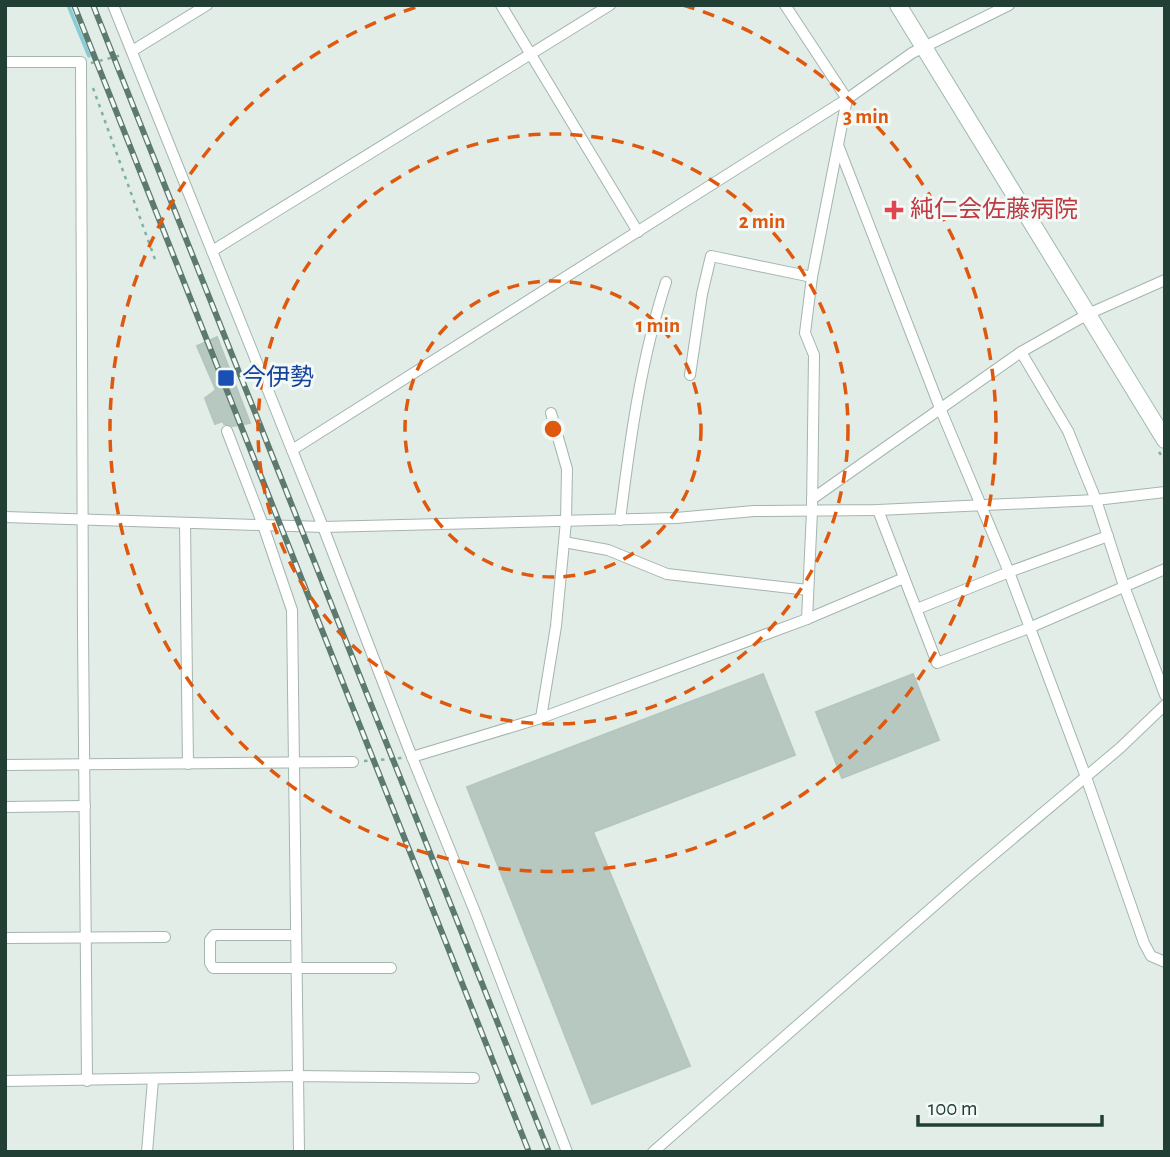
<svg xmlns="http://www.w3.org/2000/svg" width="1170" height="1157" font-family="'Alegreya Sans','Noto Sans JP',sans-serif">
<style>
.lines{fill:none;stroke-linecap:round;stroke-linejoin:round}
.stream{stroke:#88cdd4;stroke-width:3.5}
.building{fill:#b7c8c0;stroke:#b4c7be;stroke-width:2}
.minor-casing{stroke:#a4b5ae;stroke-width:12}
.secondary-casing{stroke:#a0b9af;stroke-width:18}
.path{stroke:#81b2a0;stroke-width:2.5;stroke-dasharray:3.5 5;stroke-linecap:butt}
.minor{stroke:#fff;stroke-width:10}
.secondary{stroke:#fff;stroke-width:16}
.rail-casing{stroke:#5c7a70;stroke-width:6}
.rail{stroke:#f3f9f6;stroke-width:3.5;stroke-dasharray:10;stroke-linecap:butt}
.ring{fill:none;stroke:#de580e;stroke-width:3.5;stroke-dasharray:12 9}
.health-dot{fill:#e0444e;stroke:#f3f9f6;stroke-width:2.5}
.transit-dot{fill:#1a4fb4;stroke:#f3f9f6;stroke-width:2.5}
.labels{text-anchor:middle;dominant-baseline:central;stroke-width:6;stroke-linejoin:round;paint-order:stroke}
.health-label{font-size:24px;fill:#be3a42;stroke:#f3f9f6;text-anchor:start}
.transit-label{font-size:24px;fill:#164399;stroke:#f3f9f6;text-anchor:start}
.centre{fill:#de580e;stroke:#f3f9f6;stroke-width:3.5}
.ring-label{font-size:21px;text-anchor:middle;font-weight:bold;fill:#de580e;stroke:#f3f9f6;stroke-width:6;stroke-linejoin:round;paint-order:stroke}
</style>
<rect width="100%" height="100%" fill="#e2ede7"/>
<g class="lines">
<path class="stream" d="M68,5L89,56"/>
</g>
<g class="building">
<path d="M217,337L250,423L233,426L224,424L223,421L215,424L205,398L216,390L197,346Z"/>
<path d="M763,674L795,755L593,832L690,1066L592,1104L467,787Z"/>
<path d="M913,674L939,740L842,778L816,712Z"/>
</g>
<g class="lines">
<g class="minor-casing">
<g id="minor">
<path d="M113,5L323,527L408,747L475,912L567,1152"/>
<path d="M501,5L638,232"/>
<path d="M785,5L847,99L812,277L805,333L814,355L812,511L807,619"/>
<path d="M132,51L207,5"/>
<path d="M5,62H81L83,632L87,1081"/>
<path d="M838,145L940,408L1009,572L1086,777L1144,943L1151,956L1165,962"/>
<path d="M212,251L610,5"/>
<path d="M1021,352L1068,431L1096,500L1124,586L1165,695"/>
<path d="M690,375L702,294L711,256L812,277"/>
<path d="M227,431L263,525L292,610L299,1152"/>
<path d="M292,450L847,99L912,53L1009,5"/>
<path d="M812,499L1021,352L1088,314L1165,280"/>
<path d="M878,510L937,663L1029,628L1165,569"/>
<path d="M5,517L323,527L676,518L754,511L878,510L1096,500L1165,492"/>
<path d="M620,520C630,440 641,359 666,282"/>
<path d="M185,523L188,764"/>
<path d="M564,542L608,550L667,574L808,590"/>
<path d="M917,609L1009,572L1108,536"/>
<path d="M541,718L556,626L566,521L567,469L551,413"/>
<path d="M412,757L541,718L807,619L904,578"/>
<path d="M5,765L353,762"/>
<path d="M5,807L85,806"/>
<path d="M296,935H214L210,940V963L213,968H391"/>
<path d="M5,938L165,937"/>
<path d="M5,1081L297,1076L474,1078"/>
<path d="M147,1152L153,1080"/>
<path d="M653,1152L968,876L1120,748L1165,705"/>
</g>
</g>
<g class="secondary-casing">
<path id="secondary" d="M898,5L1165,440"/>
</g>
<g class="path">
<path d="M91,63L122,55"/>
<path d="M93,88L156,262"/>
<path d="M1159,452L1165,461"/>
<path d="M364,761L402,758"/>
</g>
<use href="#minor" class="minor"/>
<use href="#secondary" class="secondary"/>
<g class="rail-casing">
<g id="rail">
<path d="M74,5L529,1152"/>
<path d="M93,5L549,1152"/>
</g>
</g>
<use href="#rail" class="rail"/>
</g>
<g class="ring">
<circle cx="553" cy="429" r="148"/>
<circle cx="553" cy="429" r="295"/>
<path d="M683 5A443 443 0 1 1 423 5"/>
</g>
<path class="health-dot" d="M890.5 199.5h7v7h7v7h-7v7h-7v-7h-7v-7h7z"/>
<rect class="transit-dot" x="217" y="369" width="18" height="18" rx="3.5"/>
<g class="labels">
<g class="health-label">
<text x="910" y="210">純仁会佐藤病院</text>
</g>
<g class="transit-label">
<text x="242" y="378">今伊勢</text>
</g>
</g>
<circle cx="553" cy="429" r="10" class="centre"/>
<g class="ring-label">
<text x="866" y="123">3 min</text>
<text x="762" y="228">2 min</text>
<text x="658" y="332">1 min</text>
</g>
<rect width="1170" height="1157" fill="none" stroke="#213f35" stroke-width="14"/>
<path d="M918 1115v10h184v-10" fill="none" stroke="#213f35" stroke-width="3.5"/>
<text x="928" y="1115" font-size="21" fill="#213f35" stroke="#f3f9f6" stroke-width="5" paint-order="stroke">100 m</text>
</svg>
